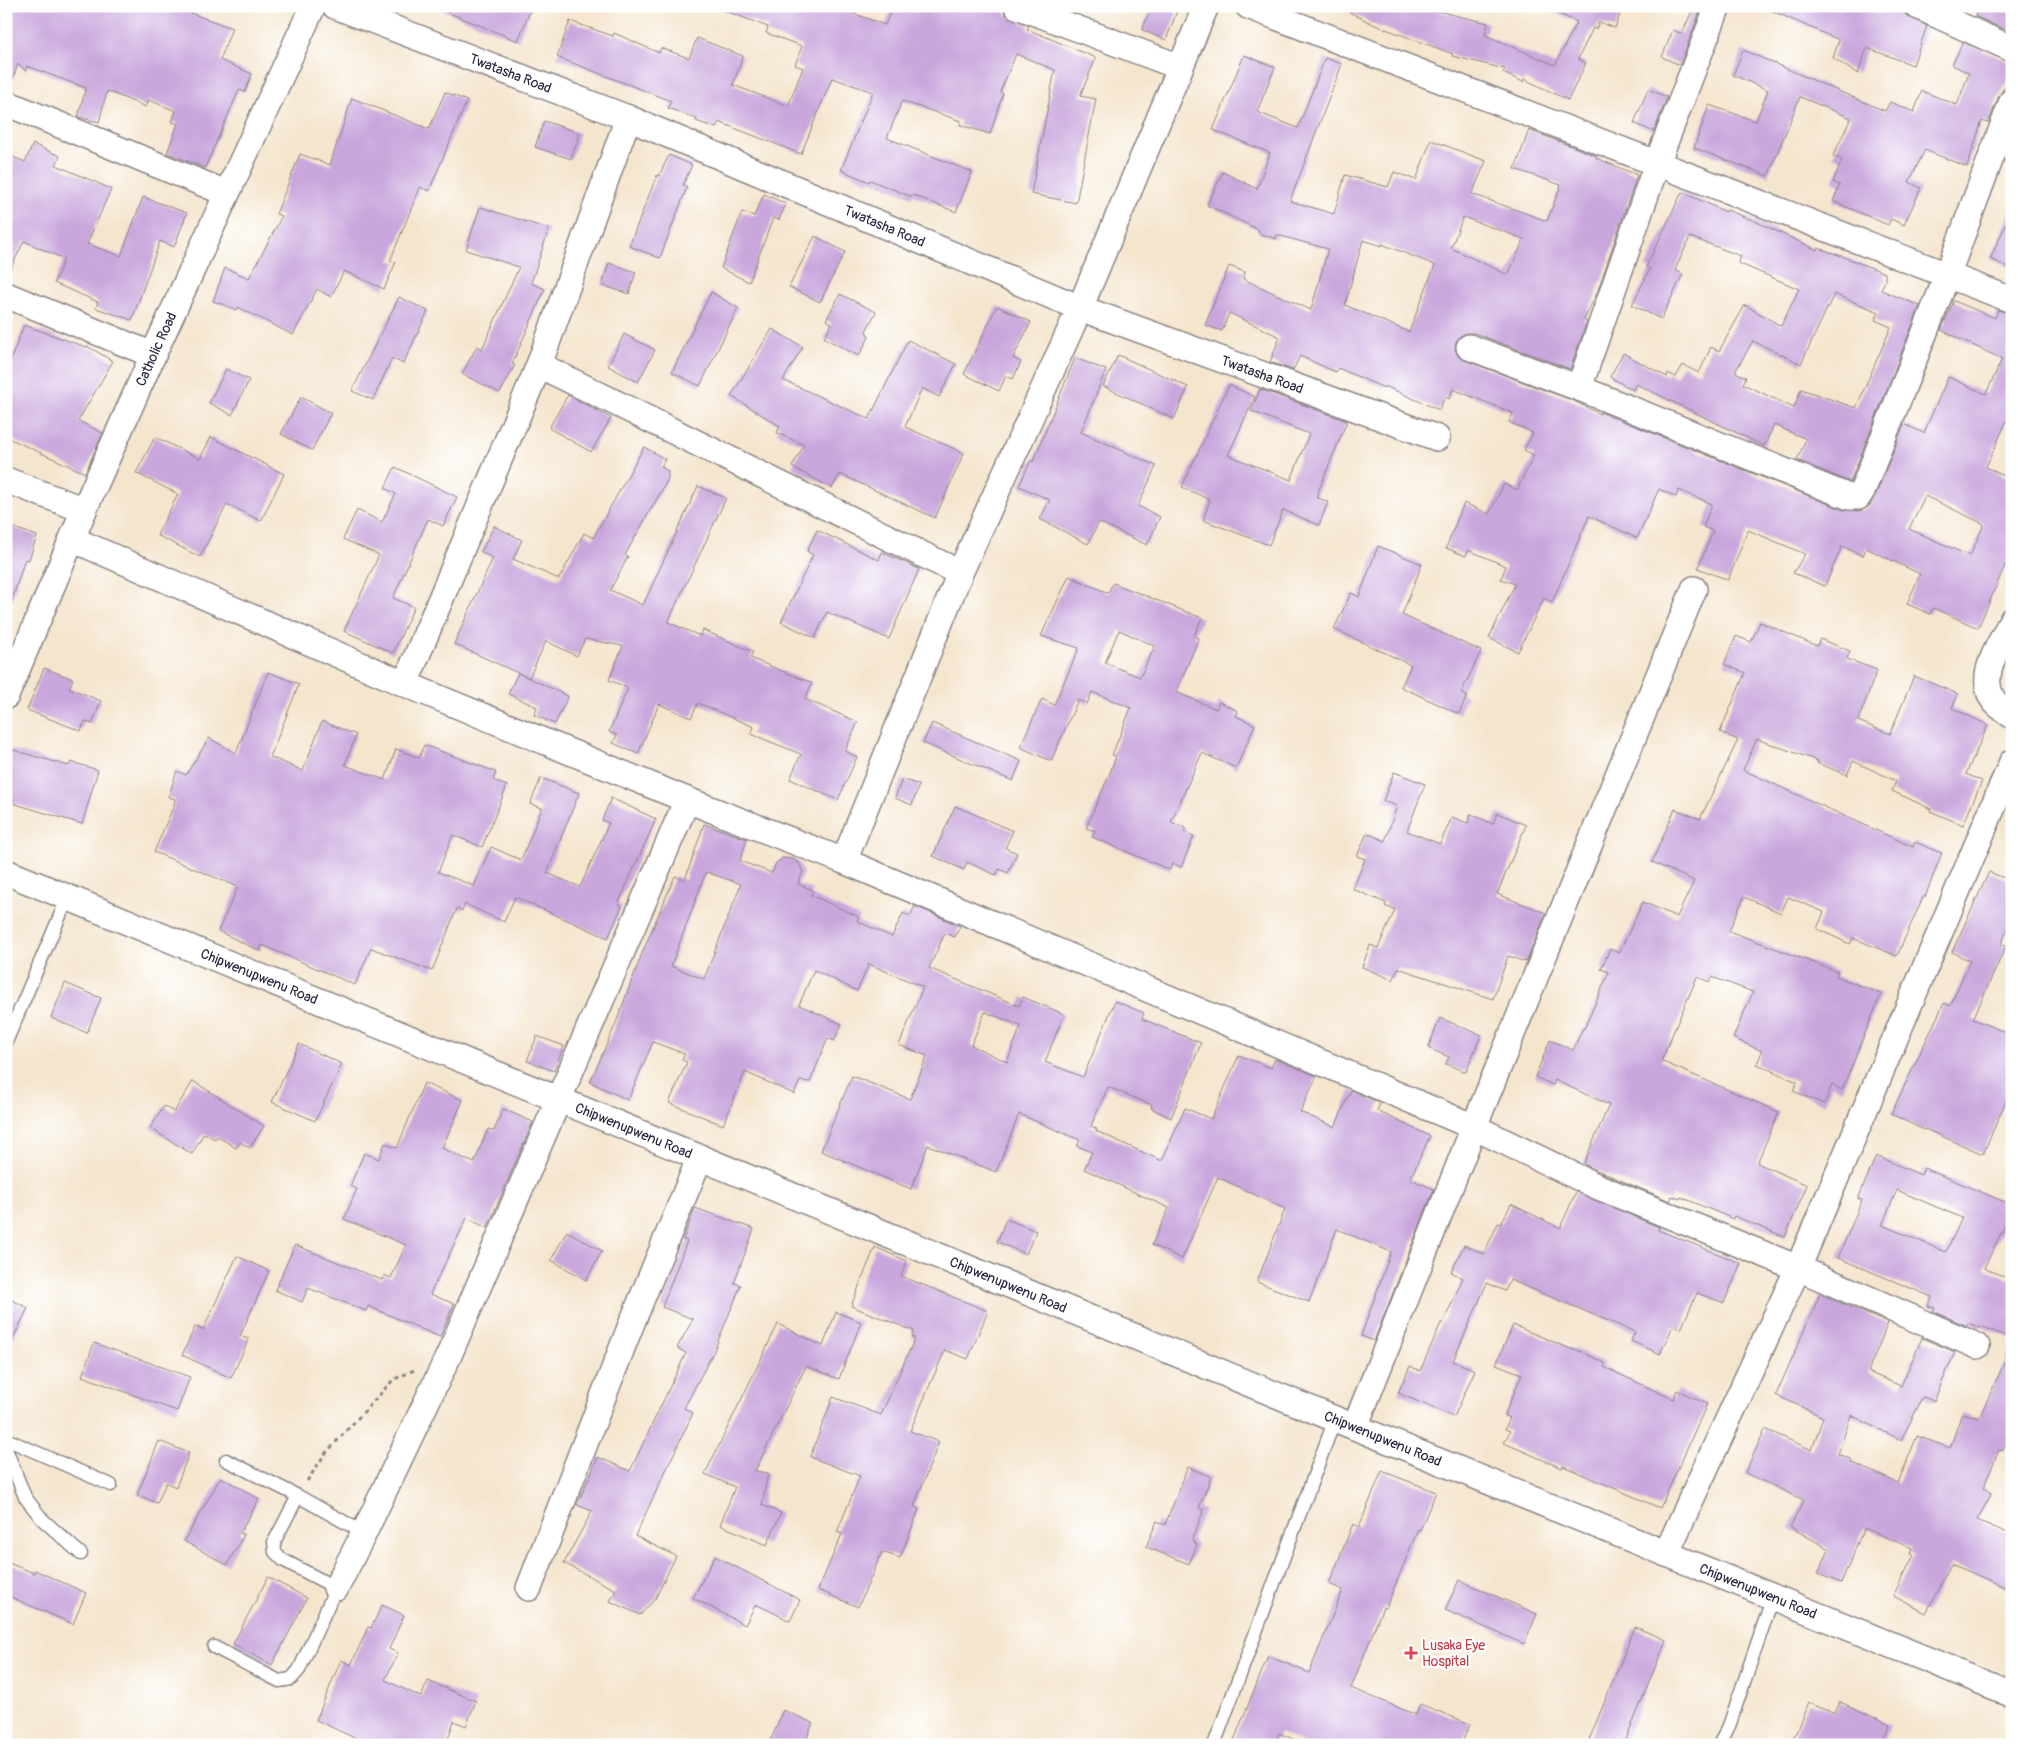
<svg xmlns="http://www.w3.org/2000/svg" width="2018" height="1751" font-family="Pangolin,sans-serif">
<style>
.building{fill:#c9a7dd;fill-rule:evenodd}
.lines{fill:none;stroke-linecap:round;stroke-linejoin:round}
.lane-casing{stroke:#8b8484;stroke-width:15}
.street-casing{stroke:#8b8484;stroke-width:28}
.path{stroke:#8b8484;stroke-width:3;stroke-dasharray:4 4;stroke-linecap:butt}
.lane{stroke:#fff;stroke-width:12}
.street{stroke:#fff;stroke-width:25}
.health-dot{fill:#e0444e;stroke:#fff;stroke-width:2}
.labels{text-anchor:middle;dominant-baseline:central;stroke-width:4.5;stroke-linejoin:round;paint-order:stroke}
.street-label{font-size:14px;fill:#22223b;stroke:#fff}
.health-label{font-size:14px;fill:#be3a42;stroke:#fff;text-anchor:start}
</style>
<rect width="100%" height="100%" fill="#fff"/>
<filter id="ink" filterUnits="userSpaceOnUse"><feTurbulence type="fractalNoise" baseFrequency=".02" numOctaves="2"/><feDisplacementMap in="SourceGraphic" scale="10" xChannelSelector="R" yChannelSelector="G"/><feConvolveMatrix kernelMatrix="1 2 1 2 8 2 1 2 1" color-interpolation-filters="sRGB"/></filter>
<filter id="wash" filterUnits="userSpaceOnUse"><feTurbulence type="fractalNoise" baseFrequency=".0096" numOctaves="4" result="noise"/><feDisplacementMap in="SourceGraphic" scale="20" xChannelSelector="R" yChannelSelector="G"/><feGaussianBlur stdDeviation="1.12" result="paint"/><feColorMatrix in="noise" values="0 0 0 0 0 0 0 0 0 0 0 0 0 0 0 0 0 1.4 0 .05"/><feComposite in="paint" operator="in"/></filter>
<g filter="url(#wash)">
<rect width="100%" height="100%" fill="#f4e5cd"/>
<g id="blocks">
<g class="building">
<path d="M6,6H171L232,28L220,60L252,74L245,92L239,90L205,168L167,153L178,124L172,122L176,111L149,100L146,107L107,91L99,122L78,117L86,88L27,66L26,71L18,64L9,89H6Z"/>
<path d="M432,6H532L518,41Z"/>
<path d="M719,6H833L885,25L893,6L1003,7L1006,15L1029,26L1027,29L1096,58L1080,96L1096,99L1076,203L1031,194L1055,70L1016,54L1000,92L1003,93L990,134L960,125L961,121L902,101L887,138L972,172L956,212L913,195L912,197L870,180L869,182L841,170L873,92L832,78L801,154L719,122L716,128L696,121L697,119L668,108L671,101L557,57L570,21L613,36L614,33L659,53L661,48L689,58L697,38L743,56L733,85L788,106L803,68L795,65L802,46L766,33L768,27L718,8Z"/>
<path d="M1152,6H1179L1166,40L1142,30Z"/>
<path d="M1337,6H1439L1437,11L1488,23L1485,35L1555,65L1577,22L1541,6H1623L1615,28L1599,22L1596,29L1593,28L1578,59L1586,63L1568,100L1524,79L1523,82L1503,73L1505,69L1452,56L1453,54L1375,25Z"/>
<path d="M1694,6H1702L1680,65L1662,57L1673,30L1682,34Z"/>
<path d="M1761,6H1903L1906,15L1927,26L1913,65L1867,48L1858,74L1833,58L1839,40Z"/>
<path d="M1980,6H2012V33L1975,16Z"/>
<path d="M1963,42L2012,63V74L1999,96L1988,123L1982,121L1967,167L1925,150L1909,182L1921,188L1904,225L1891,219L1888,225L1833,201L1840,185L1833,182L1842,160L1833,156L1851,118L1800,97L1768,176L1694,148L1709,105L1756,121L1768,90L1733,75L1743,50L1885,111L1890,102L1914,112L1922,91L1957,105L1969,73L1952,65Z"/>
<path d="M1244,55L1275,67L1257,112L1298,128L1325,58L1342,64L1290,201L1334,214L1345,175L1388,187L1394,172L1416,180L1431,140L1486,161L1472,194L1547,221L1561,185L1515,169L1529,130L1597,156L1596,158L1637,175L1597,293L1584,320L1587,322L1570,369L1474,333H1466L1460,336L1456,342L1455,349L1458,356L1464,360L1574,401L1600,414V412L1844,510L1858,511L1865,509L1870,505L1876,494L1904,424L1924,433L1948,377L1986,394L2002,359L1941,330L1954,301L1995,318L1998,310L2012,314V409L1986,467L2012,480V563L2007,561L1978,628L1933,608L1930,614L1907,604L1920,574L1866,548L1863,556L1842,546L1825,586L1793,573L1805,554L1748,530L1728,580L1698,568L1713,531L1703,527L1712,504L1679,490L1676,497L1659,489L1637,538L1589,516L1552,602L1544,598L1518,652L1489,638L1515,584L1501,579L1506,566L1468,550L1466,556L1446,548L1464,503L1489,514L1504,484L1517,490L1534,455L1524,450L1533,433L1509,422L1513,413L1453,389L1449,399L1445,397L1439,410L1385,386L1384,388L1338,368L1336,372L1300,356L1293,370L1270,362L1280,337L1229,313L1222,331L1205,325L1229,266L1245,272L1243,279L1311,310L1328,249L1277,235L1276,239L1258,233L1259,230L1207,205L1223,172L1257,189L1270,153L1213,130ZM1463,217L1524,239L1508,275L1451,248ZM1363,240L1382,246V244L1435,265L1409,332L1345,305ZM1925,496L1984,524L1970,556L1909,529Z"/>
<path d="M1648,89L1667,97L1654,132L1634,123Z"/>
<path d="M445,92L467,101L429,191L420,187L390,261L396,262L384,289L344,271L331,297L317,289L293,335L238,307L237,310L213,301L225,268L249,278L282,216L276,214L300,154L330,165L352,98L429,129Z"/>
<path d="M544,121L580,133L571,159L535,147Z"/>
<path d="M33,144L60,156L56,165L111,189L87,244L121,256L143,197L187,213L174,247L160,241L132,320L96,308L98,302L54,283L64,259L24,241L6,279V154L25,162Z"/>
<path d="M669,155L692,165L683,185L687,187L660,258L629,246L657,175L659,176Z"/>
<path d="M1682,192L1726,212L1727,210L1757,222L1817,250L1818,248L1842,256L1885,273V280L1881,290L1920,306L1850,482L1797,460L1806,439L1774,425L1764,446L1636,384L1633,390L1610,377L1623,353L1667,377L1668,373L1676,377L1683,365L1699,373L1711,347L1719,351L1745,305L1781,326L1799,289L1738,263L1741,256L1690,237L1675,270L1683,274L1661,319L1632,305L1650,269L1646,267ZM1834,294L1879,312L1875,320L1891,327L1856,408L1801,389L1794,408L1743,384L1746,377L1735,372L1753,341L1801,364Z"/>
<path d="M764,194L786,204L779,220L773,218L749,282L721,268L742,212L754,216Z"/>
<path d="M480,207L549,229L531,283L545,289L512,364L515,365L500,393L462,374L477,346L482,349L519,267L466,250Z"/>
<path d="M2012,210V269L1990,259Z"/>
<path d="M815,236L845,252L820,302L789,287Z"/>
<path d="M609,263L636,272L629,294L602,285Z"/>
<path d="M711,292L738,308L700,386L672,372Z"/>
<path d="M840,294L876,312L866,331L869,337L859,356L824,338L832,323L826,320Z"/>
<path d="M399,297L428,311L403,364L392,358L373,400L352,391Z"/>
<path d="M997,306L1031,322L1013,358L1021,362L1013,379L1006,376L999,391L964,374Z"/>
<path d="M24,325L86,347L87,346L113,361L78,421L103,433L85,473L6,437V372Z"/>
<path d="M772,329L803,347L783,380L869,419L908,340L956,364L939,397L922,388L905,427L964,453L935,518L840,474L832,488L792,467L804,445L777,433L780,426L731,396Z"/>
<path d="M624,334L655,350L638,382L608,366Z"/>
<path d="M1118,355L1188,387L1174,419L1103,386Z"/>
<path d="M1075,358L1106,370L1081,432L1156,466L1138,506L1160,517L1147,545L1099,522L1088,544L1040,519L1050,500L1019,486L1031,460L1033,462Z"/>
<path d="M226,369L249,380L232,415L209,403Z"/>
<path d="M1229,385L1255,397L1228,455L1291,480L1309,434L1251,411L1260,389L1347,421L1316,497L1328,502L1319,525L1283,510L1269,545L1203,520L1210,500L1182,487Z"/>
<path d="M568,395L611,418L591,452L549,428Z"/>
<path d="M301,397L331,413L312,450L281,434Z"/>
<path d="M155,437L200,459L211,437L284,474L261,521L227,504L200,557L157,535L178,494L136,473Z"/>
<path d="M644,447L665,459L661,467L668,471V479L625,555L628,557L610,590L643,605L698,486L726,498L668,622L700,636L703,630L753,652L750,658L812,683L805,699L858,722L845,751L857,757L838,800L790,779L801,754L751,734L754,727L698,703L691,718L659,704L638,754L613,743L617,735L609,732L628,688L609,680L623,646L585,639L577,656L546,641L529,678L454,644L493,558L481,552L494,526L522,540L513,559L559,579L584,533L593,538Z"/>
<path d="M395,467L457,497L443,526L428,519L393,598L414,607L393,653L344,631L379,555L343,539L357,510L382,522L396,494L385,488Z"/>
<path d="M6,525L37,536L29,560L25,559L10,606L6,605Z"/>
<path d="M817,530L879,560L882,552L919,569L889,639L827,612L815,638L781,622L813,555L807,551Z"/>
<path d="M1378,546L1422,564L1402,615L1481,651L1461,693L1467,696L1459,714L1401,687L1411,665L1334,629L1351,593L1359,597Z"/>
<path d="M1069,576L1108,593L1113,583L1202,618L1194,636L1199,638L1176,692L1216,709L1219,702L1238,711L1236,716L1255,725L1236,768L1202,753L1171,822L1186,828L1184,832L1194,836L1181,867L1172,863L1170,870L1092,837L1095,831L1086,828L1110,773L1116,756L1112,755L1131,708L1092,692L1087,704L1078,700L1051,761L1020,747L1042,699L1054,705L1079,648L1041,636ZM1119,630L1155,646L1140,677L1105,663Z"/>
<path d="M1760,622L1817,646L1820,639L1850,651L1847,659L1877,670L1858,721L1890,734L1914,676L1958,694L1952,708L1988,725L1966,774L1982,781L1963,825L1930,811L1931,809L1892,791L1896,781L1853,761L1847,775L1817,763L1818,761L1757,739L1743,770L1913,847L1915,842L1942,853L1925,897H1923L1897,956L1853,938L1850,944L1817,929L1824,912L1788,897L1781,913L1744,897L1729,931L1838,972L1836,976L1881,994L1842,1090L1832,1085L1824,1104L1793,1091L1797,1082L1757,1064L1762,1051L1733,1038L1753,992L1712,977L1710,982L1697,977L1661,1061L1779,1112L1757,1163L1807,1185L1785,1237L1734,1216L1733,1219L1681,1197L1680,1199L1672,1196L1670,1201L1587,1166L1584,1163L1609,1105L1555,1080L1553,1085L1535,1077L1550,1040L1573,1050L1583,1028L1584,1029L1609,972L1601,969L1610,949L1619,953L1643,902L1677,917L1694,881L1652,862L1675,809L1700,819L1738,740L1720,732L1745,673L1724,664L1736,636L1751,642Z"/>
<path d="M44,668L73,679L69,688L101,701L92,724L85,721L81,731L27,710Z"/>
<path d="M268,672L299,684L270,757L303,771L322,721L356,735L345,765L385,780L396,749L419,758L424,745L496,772L493,780L507,786L482,847L453,835L438,872L474,886L491,847L521,860L542,808L530,804L541,778L579,793L547,873L580,887L609,823L602,820L611,798L656,819L618,904L622,906L608,938L515,897L504,922L465,904L462,911L457,908L432,971L371,948L355,985L262,945L260,951L218,931L238,887L154,852L174,805L175,799L168,797L177,771L186,775L209,738L236,753Z"/>
<path d="M518,673L568,696L555,724L534,715L537,707L508,694Z"/>
<path d="M932,723L1021,761L1013,781L923,743Z"/>
<path d="M6,748L69,766L71,762L98,770L82,824L12,803L14,799L6,797Z"/>
<path d="M1394,772L1425,784L1407,831L1440,844L1452,817L1468,823L1471,814L1493,824L1497,813L1526,825L1497,894L1546,913L1526,962L1508,956L1493,999L1398,968L1393,980L1362,967L1370,945L1378,948L1395,910L1385,906L1386,903L1353,889L1365,859L1357,856L1367,833L1385,841L1397,806L1383,801Z"/>
<path d="M902,779L919,785L912,805L895,798Z"/>
<path d="M955,806L1013,831L1005,848L1017,853L1008,873L999,869L996,875L967,862L964,870L933,856Z"/>
<path d="M704,824L747,839L740,861L772,873L776,863L783,858L793,859L799,863L803,872L798,884L813,890L811,895L859,917L857,921L892,937L903,913L910,916L915,906L960,926L955,937L945,933L929,968L1019,1006L1023,997L1064,1014L1045,1062L1083,1077L1115,1001L1144,1013L1142,1019L1201,1043L1171,1118L1151,1108L1152,1105L1108,1087L1091,1126L1097,1129L1096,1131L1162,1161L1185,1108L1211,1119L1239,1055L1271,1068L1275,1059L1317,1076L1300,1112L1335,1127L1351,1090L1380,1103L1377,1111L1430,1136L1410,1179L1434,1189L1374,1341L1361,1336L1391,1252L1337,1229L1309,1302L1257,1282L1285,1209L1218,1177L1182,1259L1152,1245L1169,1208L1084,1169L1092,1152L1077,1146L1080,1140L1019,1114L996,1172L928,1145L911,1189L821,1151L852,1076L910,1099L927,1056L899,1045L923,987L869,964L857,991L814,970L799,1005L842,1024L834,1041L828,1038L810,1082L800,1081L794,1094L745,1072L723,1125L669,1103L687,1062L682,1060L685,1054L653,1042L628,1100L590,1082L614,1028L643,951L675,876L685,880ZM706,872L741,884L704,979L671,966ZM985,1012L1021,1026L1007,1062L971,1045Z"/>
<path d="M1989,872L2012,881V920L2001,944L2006,946L1973,1019L2012,1035V1087L1983,1154L1925,1129L1924,1130L1891,1114L1944,1003L1950,1006L1970,961L1952,952Z"/>
<path d="M65,983L101,998L87,1033L51,1018Z"/>
<path d="M1440,1018L1481,1035L1466,1072L1446,1064L1449,1057L1428,1048Z"/>
<path d="M537,1036L564,1046L554,1071L527,1061Z"/>
<path d="M299,1044L342,1064L315,1121L272,1102Z"/>
<path d="M193,1081L264,1126L250,1148L240,1142L236,1148L217,1136L215,1139L204,1133L192,1154L150,1128L164,1106L174,1112Z"/>
<path d="M424,1083L463,1100L442,1148L474,1163L488,1129L494,1131L503,1109L533,1122L487,1228L467,1218L430,1294L454,1304L440,1337L368,1306L366,1311L308,1288L302,1302L275,1290L295,1245L382,1280L384,1275L391,1278L406,1245L344,1219L357,1189L350,1186L364,1153L379,1159L385,1143L397,1148Z"/>
<path d="M1876,1156L1921,1175L1924,1168L2012,1205V1211L1984,1268L2012,1280V1339L1981,1326L1980,1328L1968,1323L1967,1326L1933,1311L1935,1308L1928,1306L1932,1297L1838,1258L1862,1200L1858,1199ZM1897,1190L1962,1218L1946,1252L1882,1225Z"/>
<path d="M1576,1192L1659,1227L1658,1230L1741,1263L1724,1303L1697,1293L1681,1329L1673,1326L1660,1354L1631,1341L1635,1332L1556,1299L1510,1280L1505,1291L1487,1283L1453,1361L1475,1370L1454,1417L1398,1393L1410,1366L1420,1371L1441,1323H1443L1463,1278L1451,1272L1464,1245L1484,1254L1498,1223L1501,1224L1511,1204L1560,1228Z"/>
<path d="M695,1208L754,1229L734,1283L741,1285L714,1351L684,1408L693,1413L635,1536L676,1556L655,1599L640,1615L610,1601L616,1590L564,1563L592,1511L577,1505L598,1457L630,1471L686,1353L677,1348L693,1319L662,1307L687,1241L683,1240Z"/>
<path d="M1006,1219L1036,1231L1026,1254L997,1242Z"/>
<path d="M567,1231L602,1251L586,1280L551,1260Z"/>
<path d="M875,1247L907,1261L901,1276L988,1311L968,1359L945,1350L910,1431L939,1442L914,1506L919,1509L900,1558L882,1552L858,1607L818,1590L842,1534L837,1532L860,1476L810,1457L833,1397L881,1415L915,1338L912,1337L914,1331L851,1306Z"/>
<path d="M237,1256L269,1271L240,1336L249,1339L231,1378L182,1355L195,1327L203,1330Z"/>
<path d="M1820,1294L1888,1323L1868,1372L1901,1386L1922,1338L1955,1352L1934,1401L1923,1397L1901,1440L1851,1415L1838,1454L1852,1460L1850,1462L1898,1483L1917,1436L1950,1448L1962,1413L1979,1418L2012,1346V1431L2002,1451L1999,1450L1983,1488L1992,1493L1977,1520L2012,1535V1590L1951,1564L1926,1613L1893,1596L1914,1555L1910,1553L1912,1548L1864,1528L1841,1583L1818,1574L1829,1549L1790,1527L1804,1500L1745,1473L1765,1429L1812,1450L1823,1417L1776,1395Z"/>
<path d="M6,1297L28,1308L6,1353Z"/>
<path d="M836,1312L861,1322L839,1379L806,1366L755,1471L768,1473L762,1505L781,1513L767,1545L720,1525L735,1487L705,1474L778,1324L823,1346Z"/>
<path d="M1513,1325L1573,1350V1348L1605,1363L1604,1367L1673,1399L1677,1390L1707,1404L1660,1508L1563,1466L1562,1468L1504,1443L1510,1431L1505,1429L1510,1418L1504,1416L1522,1374L1496,1364Z"/>
<path d="M94,1343L190,1377L177,1411L82,1376Z"/>
<path d="M159,1441L189,1453L176,1487L166,1483L157,1503L137,1495Z"/>
<path d="M1188,1467L1211,1477L1199,1508L1204,1510L1192,1539L1197,1545L1189,1564L1146,1547L1157,1521L1165,1525Z"/>
<path d="M1382,1471L1436,1492L1420,1530L1418,1529L1386,1608L1383,1607L1351,1688L1416,1715L1420,1704L1470,1724L1461,1745H1307L1279,1733L1274,1745H1232L1268,1656L1309,1673L1343,1590L1329,1584L1353,1524L1359,1527Z"/>
<path d="M221,1477L259,1499L240,1533L244,1535L227,1565L184,1541Z"/>
<path d="M715,1556L800,1600L790,1621L756,1604L745,1625L693,1598Z"/>
<path d="M6,1562L34,1573L35,1570L86,1593L73,1624L6,1595Z"/>
<path d="M268,1577L307,1598L272,1665L233,1644Z"/>
<path d="M1459,1580L1537,1614L1524,1644L1445,1610Z"/>
<path d="M382,1605L404,1615L389,1649L398,1653L385,1680L421,1697L428,1681L476,1701L466,1726L454,1721L446,1745H370L316,1720L341,1660L351,1665L368,1627L371,1628Z"/>
<path d="M1635,1627L1666,1640L1624,1745H1587Z"/>
<path d="M1809,1702L1835,1713L1840,1702L1890,1724L1881,1745H1790Z"/>
<path d="M783,1710L813,1723L804,1745H769Z"/>
</g>
</g>
</g>
<g filter="url(#ink)">
<use href="#blocks" fill-opacity="0" stroke="#8b8484" stroke-width="1"/>
<g class="lines">
<g class="lane-casing">
<g id="lane">
<path d="M6,1042L68,897"/>
<path d="M6,1439L111,1485"/>
<path d="M6,1449L25,1497L42,1519L81,1554"/>
<path d="M226,1460L298,1496L364,1533"/>
<path d="M214,1647L279,1681L291,1679L299,1670L336,1588L283,1560L275,1552L274,1542L298,1496"/>
<path d="M1214,1745L1335,1419"/>
<path d="M1719,1745L1729,1726L1773,1597"/>
</g>
</g>
<g class="street-casing">
<g id="street">
<path id="s1" d="M335,6L628,118L1080,308L1437,438"/>
<path d="M1017,6L1180,67"/>
<path d="M1248,6L2012,300"/>
<path d="M1917,6L2012,49"/>
<path d="M6,103L226,193"/>
<path d="M6,295L153,355"/>
<path d="M1469,347L1579,388L1849,497H1858L1863,489L1947,276L2012,101"/>
<path d="M539,365L960,573"/>
<path d="M1579,388L1657,163L1718,6"/>
<path d="M6,480L84,510"/>
<path d="M72,539L405,684L687,800L844,861L1474,1127L1596,1186L1798,1268L1977,1346"/>
<path d="M2012,620C2001,643 1976,676 1994,701C1998,706 2006,711 2012,716"/>
<path d="M405,684L539,365L628,118"/>
<path id="s2" d="M6,696L84,510L153,355L313,6"/>
<path d="M844,861L960,573L1080,308L1206,6"/>
<path id="s3" d="M6,872L1335,1419L2012,1694"/>
<path d="M1355,1427L1474,1127L1694,589"/>
<path d="M1666,1554L1798,1268L2012,762"/>
<path d="M336,1588L364,1533L449,1355L687,800"/>
<path d="M529,1588L629,1330L700,1157"/>
</g>
</g>
<path class="path" d="M307,1481L325,1454L393,1380L414,1370"/>
<use href="#lane" class="lane"/>
<use href="#street" class="street"/>
</g>
</g>
<path class="health-dot" d="M1408.5 1645.5h5v5h5v5h-5v5h-5v-5h-5v-5h5z"/>
<g class="labels">
<g class="street-label">
<text stroke="none"><textPath href="#s1" startOffset="188">Twatasha Road</textPath></text>
<text stroke="none"><textPath href="#s1" startOffset="592">Twatasha Road</textPath></text>
<text stroke="none"><textPath href="#s2" startOffset="378">Catholic Road</textPath></text>
<text stroke="none"><textPath href="#s1" startOffset="998">Twatasha Road</textPath></text>
<text stroke="none"><textPath href="#s3" startOffset="274">Chipwenupwenu Road</textPath></text>
<text stroke="none"><textPath href="#s3" startOffset="679">Chipwenupwenu Road</textPath></text>
<text stroke="none"><textPath href="#s3" startOffset="1084">Chipwenupwenu Road</textPath></text>
<text stroke="none"><textPath href="#s3" startOffset="1489">Chipwenupwenu Road</textPath></text>
<text stroke="none"><textPath href="#s3" startOffset="1894">Chipwenupwenu Road</textPath></text>
</g>
<g class="health-label">
<text x="1422" y="1645">Lusaka Eye<tspan x="1422" dy="16">Hospital</tspan></text>
</g>
</g>
<rect width="2018" height="1751" fill="none" stroke="#fff" stroke-width="25"/>
</svg>
